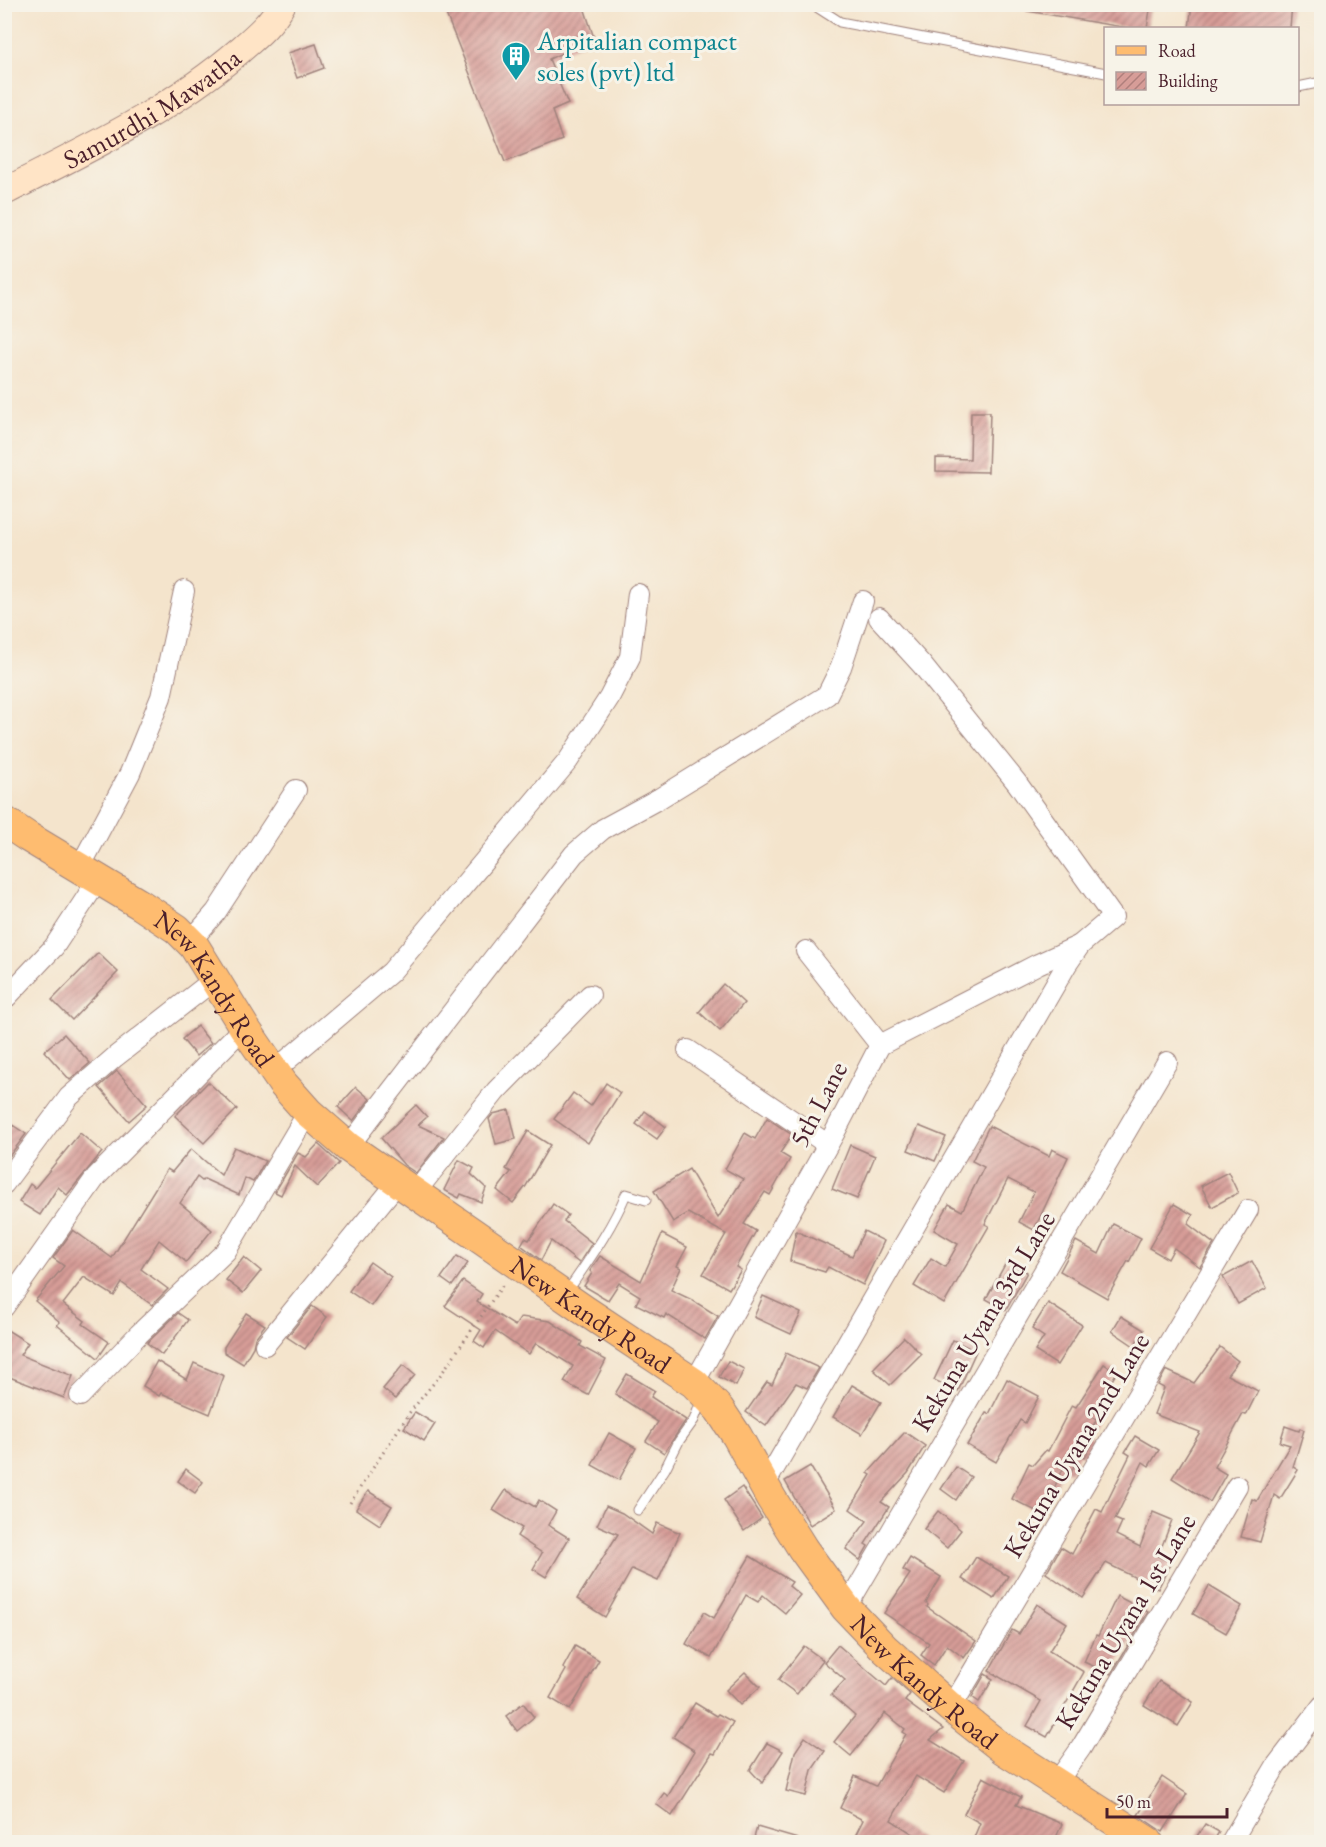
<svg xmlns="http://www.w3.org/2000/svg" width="1326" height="1847" font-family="'EB Garamond',serif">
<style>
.building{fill:url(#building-hatch)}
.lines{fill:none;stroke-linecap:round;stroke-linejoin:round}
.service-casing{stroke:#9f827c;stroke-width:11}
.minor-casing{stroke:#9f827c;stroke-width:22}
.secondary-casing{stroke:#9f827c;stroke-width:29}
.primary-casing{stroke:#9f827c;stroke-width:32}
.path{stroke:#9f827c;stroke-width:3;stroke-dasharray:1.5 4.5;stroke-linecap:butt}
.service{stroke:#fff;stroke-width:9}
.minor{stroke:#fff;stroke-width:20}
.secondary{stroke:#ffe4c6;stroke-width:27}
.primary{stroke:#febc70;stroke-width:30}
.labels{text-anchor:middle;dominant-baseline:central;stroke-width:6;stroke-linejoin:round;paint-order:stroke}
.culture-label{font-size:27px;fill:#0d838f;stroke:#f7f3e8;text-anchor:start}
.street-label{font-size:27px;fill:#4a1f2b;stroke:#f7f3e8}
</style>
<defs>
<pattern id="building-hatch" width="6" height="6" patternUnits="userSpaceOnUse" patternTransform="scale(1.5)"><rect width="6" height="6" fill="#d79d98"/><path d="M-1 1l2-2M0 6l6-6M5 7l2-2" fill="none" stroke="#b07f7c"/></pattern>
</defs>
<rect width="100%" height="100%" fill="#f7f3e8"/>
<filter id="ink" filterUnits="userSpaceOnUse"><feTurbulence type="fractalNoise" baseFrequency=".0167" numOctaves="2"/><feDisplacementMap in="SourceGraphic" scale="12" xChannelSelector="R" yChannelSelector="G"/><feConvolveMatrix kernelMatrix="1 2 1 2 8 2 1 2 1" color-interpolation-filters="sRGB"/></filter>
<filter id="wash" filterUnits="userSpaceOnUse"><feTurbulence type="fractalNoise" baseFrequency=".008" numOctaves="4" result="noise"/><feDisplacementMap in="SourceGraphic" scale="24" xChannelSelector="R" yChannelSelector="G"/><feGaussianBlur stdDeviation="1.35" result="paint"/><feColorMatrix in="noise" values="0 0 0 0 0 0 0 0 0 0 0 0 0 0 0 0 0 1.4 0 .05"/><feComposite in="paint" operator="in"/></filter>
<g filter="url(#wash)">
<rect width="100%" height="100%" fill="#f4e4cc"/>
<g id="blocks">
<g class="building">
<path d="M442,4H583L594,38L549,59L568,104L552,111L562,140L505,162Z"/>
<path d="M1028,4H1151L1147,28H1128L1027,11Z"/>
<path d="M1192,4H1292L1290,28H1189Z"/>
<path d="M316,44L324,68L297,78L288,53Z"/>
<path d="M971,412H990L988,472L936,471V458L970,459Z"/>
<path d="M98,953L118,972L72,1020L52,1000Z"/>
<path d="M723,984L744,1003L720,1031L699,1012Z"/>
<path d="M197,1026L211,1043L196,1056L182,1039Z"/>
<path d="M64,1034L90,1063L70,1080L44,1051Z"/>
<path d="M117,1071L147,1105L129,1121L99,1087Z"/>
<path d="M208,1082L237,1109L204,1143L175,1116Z"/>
<path d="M606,1083L620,1093L588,1143L554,1119L573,1093L591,1106Z"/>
<path d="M356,1087L370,1099L353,1121L338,1107Z"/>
<path d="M416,1105L427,1117L418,1125L444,1137L416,1173L404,1165L381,1138Z"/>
<path d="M509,1110L516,1139L496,1144L489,1119L493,1114Z"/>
<path d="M645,1111L666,1127L657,1139L636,1124Z"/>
<path d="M767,1118L792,1135L780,1153L790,1159L770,1195L765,1192L744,1224L756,1231L736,1267L741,1270L729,1289L703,1274L726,1234L688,1213L673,1222L654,1191L689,1169L718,1218L743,1179L725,1169L745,1133L755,1139Z"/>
<path d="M11,1124L26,1134L4,1163V1134Z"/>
<path d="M919,1126L946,1137L935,1161L908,1150Z"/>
<path d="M989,1126L1049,1156L1052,1149L1068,1157L1034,1230L1019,1222L1034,1192L1008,1179L985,1224L989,1226L944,1304L914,1286L931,1258L945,1267L958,1244L934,1230L949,1204L962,1211L984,1167L972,1161Z"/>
<path d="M528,1131L550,1145L526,1186L513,1203L497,1190L511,1172L506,1169Z"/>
<path d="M80,1133L102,1152L67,1195L58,1187L40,1215L19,1202L30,1184L35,1188Z"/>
<path d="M318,1144L339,1163L317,1187L295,1166L281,1195L275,1192L298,1153L306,1157Z"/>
<path d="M850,1145L875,1156L857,1199L832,1189Z"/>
<path d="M234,1147L265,1161L253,1182L245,1178L239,1195L204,1179L202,1181L197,1177L180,1203L212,1230L186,1262L159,1240L141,1269L168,1289L152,1305L122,1283L114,1296L84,1277L63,1304L85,1321L83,1324L109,1342L98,1358L57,1325L60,1322L35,1301L64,1266L53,1258L73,1230L112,1258L167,1169L172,1172L191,1149L221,1175Z"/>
<path d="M459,1160L474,1168L471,1174L486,1188L481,1202L461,1194L459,1198L444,1190Z"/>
<path d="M1228,1172L1238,1193L1212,1207L1201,1186Z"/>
<path d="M553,1204L568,1215L564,1221L592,1243L579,1263L551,1241L541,1260L521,1245L525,1238L529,1240Z"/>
<path d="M1174,1204L1193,1215L1188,1224L1214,1244L1200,1267L1174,1248L1168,1259L1149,1248Z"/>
<path d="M1113,1224L1141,1238L1129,1262L1128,1261L1107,1298L1060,1271L1076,1241L1099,1254Z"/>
<path d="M796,1231L852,1256L864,1231L884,1241L863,1285L828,1267L825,1272L790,1261Z"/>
<path d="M662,1234L687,1247L677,1266L681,1268L671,1290L692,1300L718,1316L705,1339L666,1314L664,1318L636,1304L640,1296L619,1283L608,1300L584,1286L592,1273L590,1271L600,1256L641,1281Z"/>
<path d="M457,1256L468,1263L452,1286L441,1278Z"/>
<path d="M244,1257L261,1271L243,1293L226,1280Z"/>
<path d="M1007,1261L1027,1272L1006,1310L986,1299Z"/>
<path d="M1252,1261L1267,1288L1238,1304L1223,1277Z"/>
<path d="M370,1262L391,1277L371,1306L349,1291Z"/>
<path d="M463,1281L482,1294L477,1302L515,1326L521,1317L550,1321L582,1342L580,1346L606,1360L588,1395L564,1382L573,1366L536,1343L529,1354L495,1331L484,1348L474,1341L481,1330L445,1306Z"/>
<path d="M763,1296L801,1313L791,1334L754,1317Z"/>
<path d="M1048,1303L1082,1325L1057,1365L1035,1351L1044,1337L1032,1329Z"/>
<path d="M312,1306L327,1317L305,1349L287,1337Z"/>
<path d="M178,1313L188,1320L162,1355L147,1343Z"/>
<path d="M246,1313L265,1325L255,1338L253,1347L243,1364L224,1352V1347Z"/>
<path d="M1121,1316L1144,1330L1134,1346L1112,1331Z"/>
<path d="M4,1328L28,1343L20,1355L73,1376L64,1398L12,1378L4,1373Z"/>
<path d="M904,1337L921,1354L890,1385L873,1369Z"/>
<path d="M953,1340L976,1351L958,1391L934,1380Z"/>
<path d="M1220,1347L1238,1361L1227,1375L1258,1391L1246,1415L1243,1414L1214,1467L1226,1474L1210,1502L1172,1478L1200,1432L1154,1414L1164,1388L1158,1385L1166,1370L1194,1383Z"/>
<path d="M786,1353L819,1368L807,1388L796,1383L766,1426L746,1412L767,1382L772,1385Z"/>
<path d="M157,1361L187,1380L194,1363L224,1376L210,1414L161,1393L159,1396L143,1386Z"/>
<path d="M728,1361L744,1369L736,1386L719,1377Z"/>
<path d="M1104,1364L1117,1372L1090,1416L1097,1419L1087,1437L1094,1440L1085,1457L1079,1454L1071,1473L1063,1469L1042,1514L1012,1499L1029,1463L1033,1465L1046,1450L1048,1451L1072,1405L1076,1407Z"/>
<path d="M403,1365L415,1375L395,1399L383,1389Z"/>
<path d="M627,1374L655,1391L651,1397L686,1420L664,1453L646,1441L658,1422L615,1394Z"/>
<path d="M1007,1379L1039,1396L1025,1423L1020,1420L996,1462L967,1445L986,1413L989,1414Z"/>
<path d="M852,1385L881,1402L862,1434L833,1417Z"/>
<path d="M415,1412L435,1424L424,1441L404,1428Z"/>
<path d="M1285,1426L1299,1431L1300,1428L1304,1430L1293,1467L1298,1470L1280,1499L1274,1495L1260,1542L1241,1537L1252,1499L1257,1501L1290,1445L1280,1442Z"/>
<path d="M905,1432L925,1446L908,1473L881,1502L889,1507L865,1544L868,1546L860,1560L846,1549L867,1521L850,1509L871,1475L868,1473Z"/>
<path d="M609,1433L636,1448L619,1480L592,1465Z"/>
<path d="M1135,1436L1159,1450L1149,1466L1143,1462L1115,1519L1122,1522L1116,1535L1140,1547L1153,1512L1172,1520L1158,1556L1171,1562L1158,1589L1106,1563L1083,1598L1046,1573L1061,1547L1072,1554L1096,1509L1102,1512L1130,1455L1125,1452Z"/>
<path d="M810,1466L836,1509L810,1525L785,1481Z"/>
<path d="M956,1467L971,1477L956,1500L941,1489Z"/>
<path d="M186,1469L203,1482L195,1493L178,1481Z"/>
<path d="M742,1487L762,1518L744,1531L724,1500Z"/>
<path d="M506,1490L535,1507L539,1500L556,1511L548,1525L569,1538L546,1577L533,1569L542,1553L517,1536L522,1528L493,1510Z"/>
<path d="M368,1491L392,1506L380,1525L356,1509Z"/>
<path d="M606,1506L622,1513L652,1534L657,1523L680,1533L658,1581L632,1569L605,1617L577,1599L618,1534L597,1525Z"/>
<path d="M938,1511L961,1530L947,1548L924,1529Z"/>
<path d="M750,1556L792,1582L789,1586L800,1595L785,1613L763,1595L758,1602L746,1595L711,1658L686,1644L704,1612L714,1618Z"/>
<path d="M976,1557L1008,1576L994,1599L962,1579Z"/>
<path d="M910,1558L941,1577L926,1603L928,1605L927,1607L976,1641L964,1658L947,1645L934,1665L921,1655L929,1643L884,1613L910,1574L903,1570Z"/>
<path d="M1209,1586L1242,1606L1226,1633L1193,1614Z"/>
<path d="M1117,1596L1148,1612L1111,1674L1084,1662L1096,1635L1098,1636Z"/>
<path d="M1037,1604L1067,1623L1049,1651L1084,1672L1047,1737L1027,1726L1041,1701L989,1671L1012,1630L1019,1634Z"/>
<path d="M838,1645L886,1686L892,1678L910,1694L905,1701L943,1729L930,1740L964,1761L944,1793L916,1776L891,1820L926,1842H852L863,1820L840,1808L855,1776L876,1786L906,1734L903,1732L905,1729L885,1713L851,1756L834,1742L855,1716L831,1695L845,1680L824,1662Z"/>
<path d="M575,1646L599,1660L570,1710L550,1698L566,1670L563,1668Z"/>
<path d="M804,1646L823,1660L797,1694L778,1680Z"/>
<path d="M745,1672L760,1687L740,1705L726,1690Z"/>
<path d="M985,1674L993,1679L979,1702L972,1697Z"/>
<path d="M1159,1681L1193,1702L1178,1726L1144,1705Z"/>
<path d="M523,1703L534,1717L517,1731L506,1716Z"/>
<path d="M695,1703L716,1716L718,1714L733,1722L715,1754L712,1753L672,1816L656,1804L664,1793L668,1796L695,1751L673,1737Z"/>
<path d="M805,1737L825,1751L812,1770L806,1796L786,1791L795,1752Z"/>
<path d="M767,1743L783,1751L762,1783L750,1770Z"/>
<path d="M983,1777L1021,1797L1016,1805L1062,1824L1054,1842H972L980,1823L964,1814Z"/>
<path d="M1162,1777L1187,1794L1163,1832L1138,1815Z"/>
<path d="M1205,1824L1219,1832L1213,1842H1193Z"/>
<path d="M757,1827L798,1839V1842H767L754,1838Z"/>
</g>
</g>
</g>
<g filter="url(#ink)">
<use href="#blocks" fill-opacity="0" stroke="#9f827c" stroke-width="1.5"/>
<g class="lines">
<g class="service-casing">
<g id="service">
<path d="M812,4L840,22L1106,73"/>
<path d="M1298,87L1322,82"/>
<path d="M567,1292C588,1261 611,1230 626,1194L646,1200"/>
<path d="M638,1510L665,1469L679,1441L694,1420L702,1399"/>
</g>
</g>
<g class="minor-casing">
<g id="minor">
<path d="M79,869L130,773L161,697L184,591"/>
<path d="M190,942L216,912L296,790"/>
<path d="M806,951L880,1045"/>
<path d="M4,1000L54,947L98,880"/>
<path d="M688,1050L827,1144"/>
<path d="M274,1071L391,972L568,761L609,698L630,657L638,594"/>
<path d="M348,1147L574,854L603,829L660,798L827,695L841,667L863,601"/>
<path d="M4,1184L69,1097L115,1057L215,979"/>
<path d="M414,1194L496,1091L590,995"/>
<path d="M4,1307L96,1177L244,1027"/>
<path d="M265,1345L398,1182"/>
<path d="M694,1383L835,1132L880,1045L1038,964L1080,945"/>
<path d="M80,1396L139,1334L226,1251L308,1112"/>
<path d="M764,1486L1067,964L1080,945L1113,917L1017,783L922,665L879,618"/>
<path d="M846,1608L1167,1062"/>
<path d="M951,1708L1248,1210"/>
<path d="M1057,1782L1081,1748L1237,1486"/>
<path d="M1231,1842L1276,1766L1322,1706"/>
</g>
</g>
<g class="secondary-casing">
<g id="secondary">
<path id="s1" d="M4,192C85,150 170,111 239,51C255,37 271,24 282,4"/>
</g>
</g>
<g class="primary-casing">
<g id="primary">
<path id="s2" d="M4,821L28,837L141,905L177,929L194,946L244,1027L283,1084L308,1112L348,1147L584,1310L694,1383L719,1409L737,1436L771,1498L803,1549L846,1608L885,1649L951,1708L1003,1749L1148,1842"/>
</g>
</g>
<path class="path" d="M350,1503L410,1412L442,1373L504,1283"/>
<use href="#service" class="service"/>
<use href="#minor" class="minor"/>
<use href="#secondary" class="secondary"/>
<use href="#primary" class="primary"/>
</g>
</g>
<defs>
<g id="building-pin" transform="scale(1.5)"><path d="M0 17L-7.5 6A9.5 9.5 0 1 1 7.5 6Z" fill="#0f9aa8" stroke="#f7f3e8"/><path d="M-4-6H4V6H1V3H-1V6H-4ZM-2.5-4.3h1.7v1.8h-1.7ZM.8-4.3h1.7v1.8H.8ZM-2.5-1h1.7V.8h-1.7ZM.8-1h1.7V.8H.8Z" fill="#fff"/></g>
</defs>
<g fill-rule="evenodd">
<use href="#building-pin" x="516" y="56"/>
</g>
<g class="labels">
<g class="culture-label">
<text x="537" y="40">Arpitalian compact<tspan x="537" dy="31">soles (pvt) ltd</tspan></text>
</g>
<g class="street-label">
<text stroke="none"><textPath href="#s1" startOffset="170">Samurdhi Mawatha</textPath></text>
<text stroke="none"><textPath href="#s2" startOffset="274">New Kandy Road</textPath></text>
<text transform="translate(818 1104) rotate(-62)">5th Lane</text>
<text stroke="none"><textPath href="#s2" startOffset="778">New Kandy Road</textPath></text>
<text transform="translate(983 1321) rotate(-59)">Kekuna Uyana 3rd Lane</text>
<text transform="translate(1076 1445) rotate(-59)">Kekuna Uyana 2nd Lane</text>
<text transform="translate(1125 1621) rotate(-59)">Kekuna Uyana 1st Lane</text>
<text stroke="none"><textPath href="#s2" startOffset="1282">New Kandy Road</textPath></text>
</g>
</g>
<rect width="1326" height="1847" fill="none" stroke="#f7f3e8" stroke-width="24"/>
<rect x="1104" y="27" width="195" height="78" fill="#f7f3e8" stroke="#b29e9c" stroke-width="1.5"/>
<rect x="1116" y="46" width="30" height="9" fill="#febc70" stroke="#b29e9c" stroke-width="1.5"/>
<text x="1158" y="57" font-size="18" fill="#4a1f2b">Road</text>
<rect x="1116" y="72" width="30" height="18" fill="url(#building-hatch)" stroke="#b29e9c" stroke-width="1.5"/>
<text x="1158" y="87" font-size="18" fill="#4a1f2b">Building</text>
<path d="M1107 1808v9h120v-9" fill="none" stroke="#4a1f2b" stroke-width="3"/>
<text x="1116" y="1808" font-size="18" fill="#4a1f2b" stroke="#f7f3e8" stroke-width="4.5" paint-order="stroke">50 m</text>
</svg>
